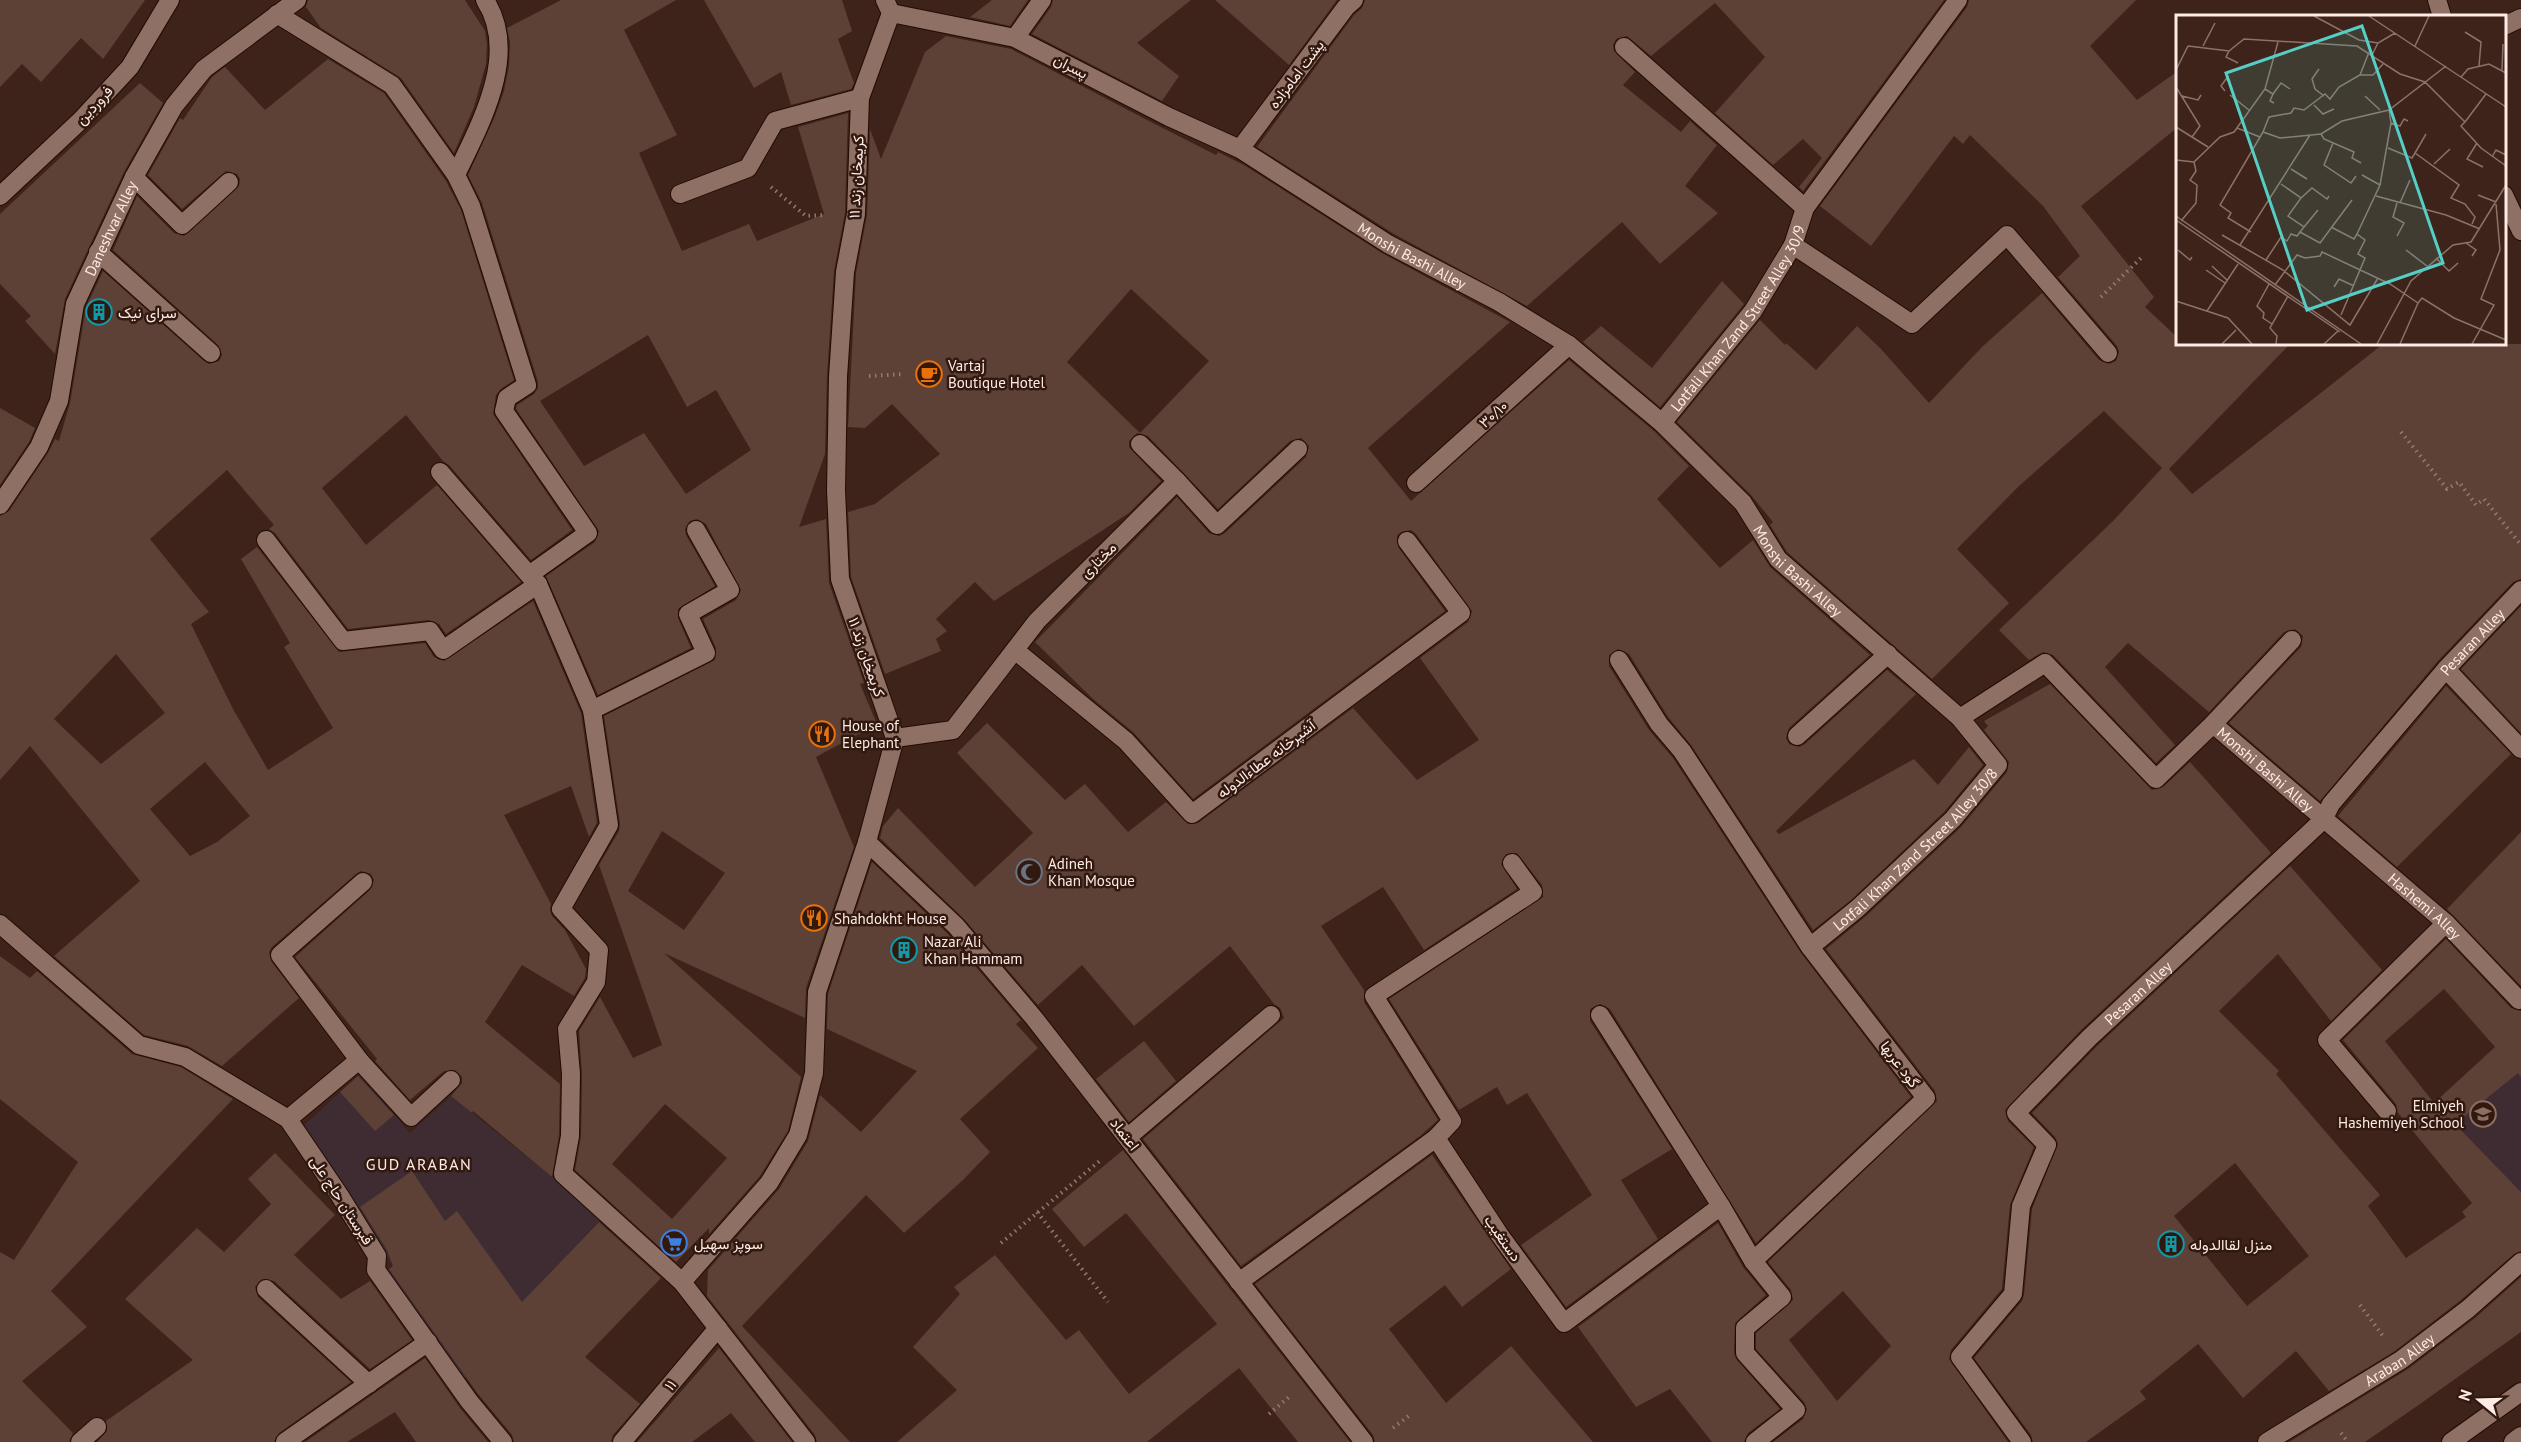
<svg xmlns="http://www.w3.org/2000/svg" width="2521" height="1442" font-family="'PT Sans',Vazirmatn,sans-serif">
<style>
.education{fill:#3f2c32}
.building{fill:#5d4036;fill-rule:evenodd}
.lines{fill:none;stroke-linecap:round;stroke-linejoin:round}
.minor-casing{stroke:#230b04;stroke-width:20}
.path{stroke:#917a72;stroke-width:4;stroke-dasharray:1.5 4.5;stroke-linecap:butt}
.minor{stroke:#8f7064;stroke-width:18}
.labels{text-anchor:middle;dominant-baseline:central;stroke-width:5;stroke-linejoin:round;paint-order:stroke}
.street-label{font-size:15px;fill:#feebe5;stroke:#321910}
.poi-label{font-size:15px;fill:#feebe5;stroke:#321910;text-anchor:start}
.neighbourhood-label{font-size:16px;letter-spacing:1.5px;fill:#feebe5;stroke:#321910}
.inset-road{fill:none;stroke:#8a736b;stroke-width:1.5}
.view{fill:#55cec5;fill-opacity:0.15;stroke:#55cec5;stroke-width:3}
.inset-edge{fill:none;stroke:#feebe5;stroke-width:3}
</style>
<rect width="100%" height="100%" fill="#3d2319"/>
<g class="education">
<path d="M2521,1023V1192L2434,1103Z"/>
<path d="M359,1075L410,1133L451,1096L603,1217L534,1290L485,1358L464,1379L384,1272L393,1266L304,1125Z"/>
</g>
<g class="building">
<path d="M0,0H145L103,59L81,38L41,82L22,64L0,87Z"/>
<path d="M308,0H465L485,31L487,44L486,64L474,107L454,153L401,78L321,28L306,7Z"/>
<path d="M561,0H676L624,30L677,135L639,153L682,251L749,224L757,241L824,214L798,127L848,113L845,213L834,271L827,376L825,454L799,527L826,519L829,583L864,683L860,684L877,724L816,757L854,847L806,988L805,1018L664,953L801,1077L788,1131L760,1176L709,1234V1228L676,1262L575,1170L581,1136L582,1074L579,1031L600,997L633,1058L662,1045L599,865L619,831L620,824L604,716L715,660L716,648L703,619L736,600L741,590L706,524L697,519L690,521L685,529L686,535L715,586L678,609V618L691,648L598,695L546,576L595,542L599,531L516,409L517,405L534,394L538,388V382L482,203L468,175L495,116L504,91L509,66L510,43L507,28ZM648,335L687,407L716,390L751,450L686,494L644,433L584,466L540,401ZM662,831L725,873L684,930L628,891ZM665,1104L727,1158L672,1219L612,1164Z"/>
<path d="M704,0H842L852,31L838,39L854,83L851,89L791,105L781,72L754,88Z"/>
<path d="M992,0H1028L1010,26L970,17Z"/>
<path d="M1053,0H1191L1137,43L1179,76L1162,101L1032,34L1051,7Z"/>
<path d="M1215,0H1337L1289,65Z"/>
<path d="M1365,0H1944L1803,191L1799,187L1822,158L1803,139L1773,165L1715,113L1765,57L1715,3L1651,56L1627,36L1616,39L1613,45L1614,51L1635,72L1623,85L1681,132L1690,121L1717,145L1685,186L1718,213L1660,264L1622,222L1527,306L1394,234L1257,147L1354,15L1362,8Z"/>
<path d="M1969,0H2136L2090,46L2137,100L2178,71V127L2081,206L2154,297L2145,307L2178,338V344H2290L2169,469L2192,494L2383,344H2521V579L2513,582L2437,662L2320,801L2229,723L2301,647L2303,636L2295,629L2284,632L2209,712L2128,643L2105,667L2175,745L2156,763L2053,655L2043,652L2029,660L1999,630L2113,521L2162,468L2104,411L2019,486L1957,549L2009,603L1932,679L1787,552L1770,525L1773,522L1751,495L1677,422L1760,320L1785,345L1786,343L1816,370L1857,326L1881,349L1929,403L1983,346L2042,293L2099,360L2109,364L2116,361L2119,352L2117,346L2058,277L2080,256L2043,206L1970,135L1963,144L1954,136L1871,246L1820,206L1967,7Z"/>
<path d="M946,36L1011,49L1149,121L1216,155L1218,152L1244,165L1382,253L1510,322L1368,448L1411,501L1569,360L1654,431L1689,466L1657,499L1720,568L1753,540L1770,567L1870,655L1789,728L1786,738L1789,744L1799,747L1805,744L1887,670L1916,694L1776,831L1779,834L1914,759L1938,785L1969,747L1983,765L1945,811L1851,900L1813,930L1691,745L1668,717L1629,654L1618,649L1609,655V666L1649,730L1673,758L1801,953L1911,1097L1756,1243L1610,1009L1600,1004L1590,1009V1021L1672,1149L1621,1180L1658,1239L1566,1307L1521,1245L1592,1195L1527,1093L1507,1105L1497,1087L1459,1110L1389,999L1543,897L1542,885L1517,853L1506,854L1501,864L1517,889L1424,950L1383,887L1321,926L1364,990V1002L1438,1120L1420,1136L1241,1266L1143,1139L1284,1018L1280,1008L1274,1004L1230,946L1134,1026L1082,965L1038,1005L964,919L880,838L883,826L898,808L975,887L1033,833L957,753L987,723L1065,800L1085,784L1128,832L1166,802L1188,824L1198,823L1353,708L1417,780L1479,740L1420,658L1468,622L1472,611L1416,534L1411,530L1401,532L1397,536L1398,547L1445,611L1193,799L1134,733L1093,699L1035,642L1177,497L1209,533L1219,536L1225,533L1306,457L1309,446L1301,438L1290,441L1218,509L1148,436L1137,433L1129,441V447L1161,481L1129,513L994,601L975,582L936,619L947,631L936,639L941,651L885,674L851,577L848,512L875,504L940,454L892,404L865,428L848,427L856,273L867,215L870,129L881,159L925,52ZM1131,289L1209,361L1140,433L1067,362Z"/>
<path d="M328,59L384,93L446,181L461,210L514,380L501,389L496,395L493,414L572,530L531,560L449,465L443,461L406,415L322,488L366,545L437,485L521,582L446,634L439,624L429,620L348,629L275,533L269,529L274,525L227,470L150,539L209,612L191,624L233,709L268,770L333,728L284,647L290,643L241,559L257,547L339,652L425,643L434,657L444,661L533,601L581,713L597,823L589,837L571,786L504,815L551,904L550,910L552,916L565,930L586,969L585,978L574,996L522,965L485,1022L560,1084L559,1135L552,1177L473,1111L472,1113L451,1096L462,1083V1077L455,1070L444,1071L410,1100L375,1061L377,1059L295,957L370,890L374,880L371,874L361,871L356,874L272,947L269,952L271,961L299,998L222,1066L188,1046L144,1035L54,956L140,881L30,746L0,780V516L9,511L48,453L55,439L59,441L70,403L86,307L103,271L204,361L209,364L219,361L222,355L218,345L113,250L137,196L174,233L184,236L239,186L240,179L237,174L226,171L182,209L148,175L180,118L183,120L212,77L225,67L265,110ZM116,654L165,713L101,764L54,719ZM205,762L250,816L217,842L190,856L150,809Z"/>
<path d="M140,83L163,103L124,172L65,299L55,354L25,321L31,316L0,284V214Z"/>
<path d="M1722,281L1744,304L1660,407L1583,342L1601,326L1652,368Z"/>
<path d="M0,408L35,428L29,442L0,485Z"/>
<path d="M2521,606V733L2461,669Z"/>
<path d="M2050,684L2152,790L2163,787L2190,762L2271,853L2081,1030L2005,1110L2008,1121L2034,1147L2010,1205L2002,1289L1951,1350L1949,1359L2008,1442H1773L1803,1419L1807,1409L1804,1402L1756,1349V1333L1793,1300L1791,1290L1768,1262L1937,1101L1935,1091L1826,949L1866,916L1961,827L2007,772L2009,762L1984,730L1988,726L1984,721ZM1843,1291L1891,1346L1837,1401L1789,1340Z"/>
<path d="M2446,686L2511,754L2397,867L2338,816Z"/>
<path d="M2521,832V986L2447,909Z"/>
<path d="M872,862L948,934L1021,1020L1016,1024L1038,1048L960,1119L990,1152L963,1180L904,1233L866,1195L742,1326L850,1442H817L815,1435L707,1296L708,1270L779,1189L808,1141L820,1095L861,1132L917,1071L827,1029L828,994Z"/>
<path d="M2290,866L2382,970L2331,1021L2278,954L2219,1011L2279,1071L2276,1074L2380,1195L2368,1206L2406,1258L2466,1217L2462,1212L2472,1203L2398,1113L2396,1104L2343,1040L2446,939L2511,1008L2521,1011V1077L2518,1073L2455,1124L2521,1192V1251L2514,1254L2461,1300L2395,1351L2329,1391L2296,1351L2243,1398L2198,1344L2140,1391L2146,1399L2086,1442H2033L2031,1435L1974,1358L2022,1301L2024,1295L2032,1209L2058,1144L2055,1137L2032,1113L2097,1046ZM2444,989L2495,1047L2434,1103L2385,1041ZM2235,1163L2309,1256L2247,1306L2174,1216Z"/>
<path d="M0,956L30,978L37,971L132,1054L181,1067L233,1099L51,1291L87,1327L22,1381L73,1433L69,1442H0V1252L14,1260L78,1162L0,1099Z"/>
<path d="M1144,1041L1176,1081L1129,1122L1096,1079Z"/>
<path d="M358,1076L394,1115L375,1131L340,1092Z"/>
<path d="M1123,1150L1230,1289L1350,1442H1298L1239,1368L1147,1442H897L957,1390L913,1347L960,1294L954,1287L995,1255L1066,1340L1079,1330L1129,1394L1217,1324L1126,1213L1084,1247L1052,1209Z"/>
<path d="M275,1153L335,1215L294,1255L341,1299L370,1281L412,1340L370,1369L274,1281L262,1279L255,1287L258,1297L351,1382L279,1433L274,1442H97L107,1431L106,1421L193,1360L125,1299L197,1228L224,1252L271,1204L248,1179Z"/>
<path d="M1432,1155L1511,1269L1462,1307L1445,1285L1389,1329L1446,1403L1511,1346L1593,1442H1375L1373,1435L1255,1284Z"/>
<path d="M412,1171L445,1221L457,1211L522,1302L599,1222L661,1278L585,1357L640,1404L613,1435L611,1442H514L512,1435L478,1394L389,1269L393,1266L387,1250L360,1207Z"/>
<path d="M1718,1223L1743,1267L1766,1295L1735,1323L1734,1353L1737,1360L1780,1409L1748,1433L1744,1442H1712L1670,1389L1636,1407L1578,1327Z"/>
<path d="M2521,1277V1332L2420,1404L2365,1442H2289L2408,1369L2475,1318Z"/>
<path d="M719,1348L792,1442H755L731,1413L692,1442H637Z"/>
<path d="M425,1358L460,1408L488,1442H416L395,1412L347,1442H305Z"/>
</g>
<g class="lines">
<g class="minor-casing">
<g id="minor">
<path d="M2437,0L2442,16"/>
<path id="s1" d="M891,13L1015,38L1169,117L1240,149L1388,244L1499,302L1569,345L1662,423L1743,503L1778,559L1960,718L2045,663L2156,779L2213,724L2446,923L2519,1000L2521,999"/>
<path d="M277,14L392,85L456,175L471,206L527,385L507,398L504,411L588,533L529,575L538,584L592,710L609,825L561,909L599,950L596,982L567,1029L571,1074L570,1136L563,1174L682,1282"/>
<path d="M2504,26L2521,18"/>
<path d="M1015,38L1042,0"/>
<path d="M1624,47L1805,208"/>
<path d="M1240,149L1346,7L1354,0"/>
<path d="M456,175C480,124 520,54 485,0"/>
<path d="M134,177L182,225L229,182"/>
<path d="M680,194L748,168L775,121L860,98"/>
<path d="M2504,195L2521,231"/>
<path d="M0,196L81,120L130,67L170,0"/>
<path d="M1793,245L1912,324L2007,235L2108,353"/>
<path d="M98,252L211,353"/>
<path id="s2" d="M1662,423L1753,311L1793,245L1805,208L1958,0"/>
<path d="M1140,444L1177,481"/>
<path d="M440,472L529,575"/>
<path d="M1416,483L1569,345"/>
<path id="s3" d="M0,505L39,447L59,401L75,304L134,177L174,106L204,69L297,0"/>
<path d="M266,540L343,641L430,631L443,650L538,584"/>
<path d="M1016,651L1126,741L1192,814L1461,613L1407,541"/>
<path d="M1619,660L1659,724L1682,751L1810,947L1926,1098L1753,1261"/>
<path d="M2446,669L2521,749"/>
<path d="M592,710L706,653L688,614L730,590L696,530"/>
<path d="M2213,724L2292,640"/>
<path d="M1797,736L1888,654"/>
<path d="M895,738L953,730L1037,621L1177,481L1217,525L1298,449"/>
<path d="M867,842L956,926L1034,1018L1364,1442"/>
<path d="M0,924L139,1045L185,1057L288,1119L340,1196L377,1256L376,1270L469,1401L503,1442"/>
<path id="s4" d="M1810,947L1858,908L1953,819L1998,765L1960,718"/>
<path d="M1600,1015L1721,1206"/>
<path d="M359,1060L280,955L363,882"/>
<path d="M2387,1111L2327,1040L2446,923"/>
<path d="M288,1119L359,1060L411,1117L451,1080"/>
<path d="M1128,1137L1271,1015"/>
<path d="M1436,1138L1452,1121L1374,996L1533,892L1512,863"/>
<path d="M1239,1282L1436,1138L1499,1234L1564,1323L1721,1206L1753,1261L1782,1297L1745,1328V1353L1796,1410L1755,1442"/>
<path d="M266,1289L369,1384"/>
<path d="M80,1442L97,1427"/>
<path d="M285,1442L428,1342"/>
<path d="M622,1442L718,1328"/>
<path d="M806,1442L682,1282L769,1183L798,1135L814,1073L817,992L867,842L895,738L840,579L836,490L838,377L845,272L856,214L860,98L891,13L885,0"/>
<path id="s5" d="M2022,1442L1960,1357L2013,1294L2021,1206L2047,1145L2016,1113L2089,1038L2323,820L2331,804L2446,669L2521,590"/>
<path id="s6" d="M2267,1442L2401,1360L2468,1309L2521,1262"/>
<path d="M2451,1442L2521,1392"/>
<path d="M2513,1442L2521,1436"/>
</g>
</g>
<g class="path">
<path d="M771,187L806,216L825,215"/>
<path d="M2101,297L2143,256"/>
<path d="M869,376L904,374"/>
<path d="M2401,432L2447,489L2459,482L2476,505L2484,499L2521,545"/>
<path d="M1037,1212L1108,1302"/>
<path d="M1001,1243L1102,1159"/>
<path d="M2360,1305L2383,1336"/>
<path d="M1269,1414L1289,1397"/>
<path d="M1393,1428L1410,1415"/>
<path d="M2341,1433L2348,1442"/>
</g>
<use href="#minor" class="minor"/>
</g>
<defs>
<g id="building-ring" transform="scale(1.35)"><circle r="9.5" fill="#321910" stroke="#0f9aa8" stroke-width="1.5"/><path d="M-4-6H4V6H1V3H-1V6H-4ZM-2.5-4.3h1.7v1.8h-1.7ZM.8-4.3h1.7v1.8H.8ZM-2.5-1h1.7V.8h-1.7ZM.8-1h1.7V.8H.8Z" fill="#0f9aa8"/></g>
<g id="cafe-ring" transform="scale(1.35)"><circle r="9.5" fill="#321910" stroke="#e8710a" stroke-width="1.5"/><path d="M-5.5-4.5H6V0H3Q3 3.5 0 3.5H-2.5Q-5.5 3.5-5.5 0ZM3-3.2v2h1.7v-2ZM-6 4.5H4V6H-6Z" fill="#e8710a"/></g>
<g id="restaurant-ring" transform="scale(1.35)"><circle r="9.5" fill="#321910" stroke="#e8710a" stroke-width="1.5"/><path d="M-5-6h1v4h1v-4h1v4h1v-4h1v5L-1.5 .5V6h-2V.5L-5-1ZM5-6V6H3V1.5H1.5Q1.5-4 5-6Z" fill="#e8710a"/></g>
<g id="mosque-ring" transform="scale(1.35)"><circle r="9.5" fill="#321910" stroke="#6b7280" stroke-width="1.5"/><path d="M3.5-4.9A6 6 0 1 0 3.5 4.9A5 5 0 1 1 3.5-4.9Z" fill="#6b7280"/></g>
<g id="school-ring" transform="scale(1.35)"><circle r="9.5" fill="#321910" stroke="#8d6e63" stroke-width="1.5"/><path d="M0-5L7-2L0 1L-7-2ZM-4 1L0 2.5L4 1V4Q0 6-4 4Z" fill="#8d6e63"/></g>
<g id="supermarket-ring" transform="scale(1.35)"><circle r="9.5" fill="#321910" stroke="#3f7fe0" stroke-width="1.5"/><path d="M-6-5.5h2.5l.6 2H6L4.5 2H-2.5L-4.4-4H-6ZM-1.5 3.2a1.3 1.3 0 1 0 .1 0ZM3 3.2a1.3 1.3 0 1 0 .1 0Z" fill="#3f7fe0"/></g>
</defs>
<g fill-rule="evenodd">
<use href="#building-ring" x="99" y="312"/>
<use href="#cafe-ring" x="929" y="374"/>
<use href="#restaurant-ring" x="822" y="734"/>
<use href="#mosque-ring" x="1029" y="872"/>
<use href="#restaurant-ring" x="814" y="918"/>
<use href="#building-ring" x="904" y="950"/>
<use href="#school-ring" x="2483" y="1114"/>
<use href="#supermarket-ring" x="674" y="1243"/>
<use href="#building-ring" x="2171" y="1244"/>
</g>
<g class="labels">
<g class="street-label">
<text transform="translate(1071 66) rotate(27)">پسران</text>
<text transform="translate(1296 74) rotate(-53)">پشت امامزاده</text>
<text transform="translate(94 105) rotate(-47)">فروردین</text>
<text transform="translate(856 177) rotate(-87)">کریمخان زند ۱۱</text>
<text stroke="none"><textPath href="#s3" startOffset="302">Daneshvar Alley</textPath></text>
<text stroke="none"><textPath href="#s1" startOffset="580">Monshi Bashi Alley</textPath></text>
<text stroke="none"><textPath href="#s2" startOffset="130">Lotfali Khan Zand Street Alley 30/9</textPath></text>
<text transform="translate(1493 414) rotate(-42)">۳۰/۱۰</text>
<text transform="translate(1098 560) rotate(-45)">مختاری</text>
<text stroke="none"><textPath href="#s1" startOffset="1084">Monshi Bashi Alley</textPath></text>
<text stroke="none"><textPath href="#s5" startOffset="1044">Pesaran Alley</textPath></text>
<text transform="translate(867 657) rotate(71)">کریمخان زند ۱۱</text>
<text transform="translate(1266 759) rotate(-37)">آشپرخانه عطاءالدوله</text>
<text stroke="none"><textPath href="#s1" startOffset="1714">Monshi Bashi Alley</textPath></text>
<text stroke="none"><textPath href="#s4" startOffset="144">Lotfali Khan Zand Street Alley 30/8</textPath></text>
<text stroke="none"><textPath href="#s1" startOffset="1924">Hashemi Alley</textPath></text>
<text stroke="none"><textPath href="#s5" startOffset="558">Pesaran Alley</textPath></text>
<text transform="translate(1900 1064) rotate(53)">گود عربها</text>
<text transform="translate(1125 1134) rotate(52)">اعتماد</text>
<text transform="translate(342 1200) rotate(57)">قبرستان حاج علی</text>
<text transform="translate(1503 1238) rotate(55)">دستغیب</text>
<text stroke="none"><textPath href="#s6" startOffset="156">Araban Alley</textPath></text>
<text transform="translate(670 1385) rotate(-50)">۱۱</text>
</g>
<g class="poi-label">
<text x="118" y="312">سرای نیک</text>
<text x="948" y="365">Vartaj<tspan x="948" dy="17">Boutique Hotel</tspan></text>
<text x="842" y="725">House of<tspan x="842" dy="17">Elephant</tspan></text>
<text x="1048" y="863">Adineh<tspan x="1048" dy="17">Khan Mosque</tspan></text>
<text x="834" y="918">Shahdokht House</text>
<text x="924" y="941">Nazar Ali<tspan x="924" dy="17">Khan Hammam</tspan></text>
<text x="2464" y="1105" text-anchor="end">Elmiyeh<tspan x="2464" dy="17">Hashemiyeh School</tspan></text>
<text x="694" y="1243">سوپز سهیل</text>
<text x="2190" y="1244">منزل لقاالدوله</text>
</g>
<g class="neighbourhood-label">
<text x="419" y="1164">GUD ARABAN</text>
</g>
</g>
<g transform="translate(2176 15)">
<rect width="330" height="330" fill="#3d2319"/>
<path class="inset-road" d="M138,1L183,25L202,28M193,1L330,92M289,17L305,27L303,51M12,31L53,36L68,24L181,31L224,59L249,67L289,107M27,31L39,8M239,31L253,1M53,36L50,42L62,48M196,40L202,28L219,18M143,54L136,64L139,74L148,81M0,55L12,31M326,55L327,29M184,60H197L207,49M285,62L292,54L313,49L330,58M0,72L24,111L16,122M89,74L97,79L94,86L98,88M49,76L45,71L50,64L54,66M97,79L105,68L114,74M54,80L73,95M6,81L22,85L25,80M189,81L204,95M138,90L147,99L158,94M289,107L285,111L305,133L330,151M289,107L310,79M215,108L224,111L228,104L232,106M0,112L32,132M61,113L84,122M87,117L93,102L115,98L118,93L128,95L149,79L154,84L163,72L184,60L193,37M145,119L148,124L178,137L176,143L185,148M157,128L148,150L175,168L180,161M301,128L291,144L307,152M212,133L236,143L239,138L283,170L275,183L289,189L299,202L296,209M239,138L250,119M316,142L320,135L330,140M0,145L18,147M18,147L44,122L58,117L89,74L102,27M258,149L274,134M115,154L131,164M186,160L204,170M105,169L125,183L112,201L128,212L124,217M302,180L320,187M200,181L270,200L304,214M125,183L136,173L151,184L153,181M221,188L217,202L228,208L221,221M224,188L234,165M0,201L185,329M0,205L164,317M5,206L20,188L21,170L14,165L20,156L18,147M128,212L142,195M155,212L178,224L181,219M75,217L52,203L55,198L44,190L87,117L104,123L145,119L166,106L213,95L270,51M46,220L107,255L174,310L202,263M290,228L300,235L296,241M64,230L134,120M2,235L14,245L16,242M230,235L251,251M260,243L273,256L282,248M90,245L105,222L111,226L115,219L121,221L124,217L144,228L176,185M36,251L51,265M30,255L49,268M93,269L81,291L88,298L87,303L96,309M99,270L121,240L129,243L144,241L146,237L214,269L242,288M158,272L163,264L178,271M0,286L52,303L76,329M242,288L246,283L278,303L330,325M31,296L62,249M165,300L189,243L182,239L189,225L181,219L204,170L215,108L213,95M46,329L60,315M100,329L101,321L94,313L112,281M148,329L162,316M201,329L235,266L277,230L295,227L330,170M224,329L242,288M296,329L318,290L305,284L324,235L320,189"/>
<path class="view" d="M186,11L267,248L131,295L50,58Z"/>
<rect width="330" height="330" class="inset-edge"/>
</g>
<g transform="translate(2479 1400) rotate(289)" stroke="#321910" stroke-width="4.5" paint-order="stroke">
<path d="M0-4.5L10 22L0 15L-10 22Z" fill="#feebe5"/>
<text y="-9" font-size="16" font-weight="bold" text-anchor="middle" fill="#feebe5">N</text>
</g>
</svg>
